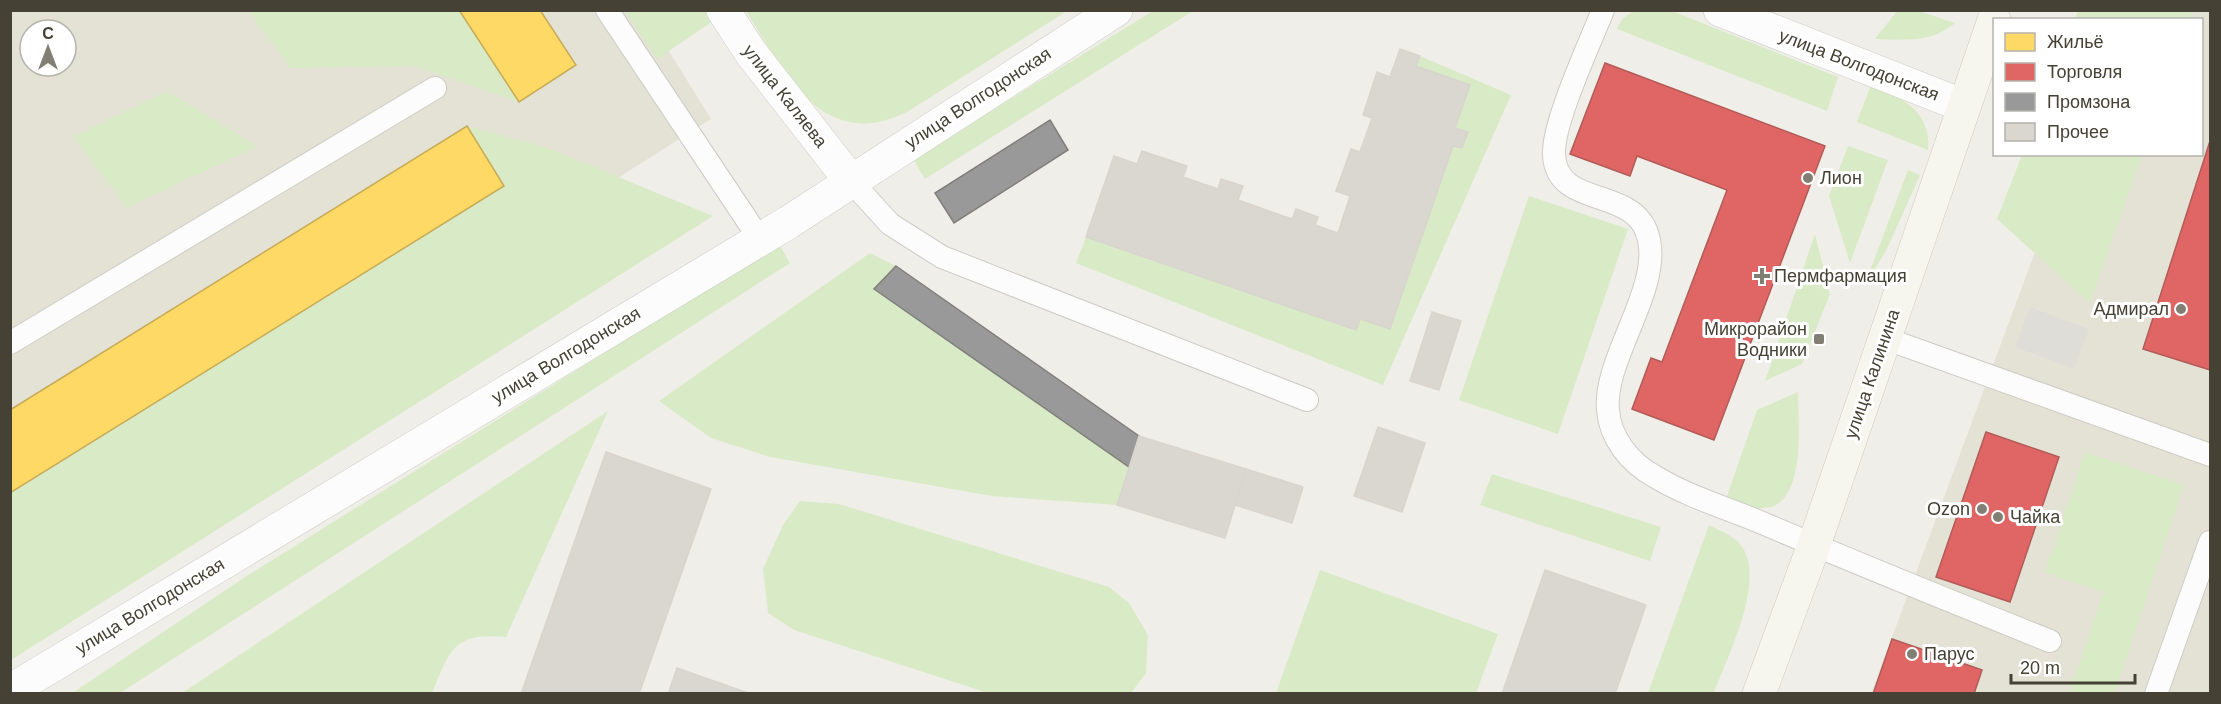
<svg xmlns="http://www.w3.org/2000/svg" width="2221" height="704" font-family="Arial,sans-serif">
<style>
.residential{fill:#e4e1d5;fill-rule:evenodd}
.green{fill:#d8ebc6}
.parking{fill:#dfddd8}
.homes{fill:#ffd966;stroke:#c7ab57;stroke-width:1.5}
.shops{fill:#e06666;stroke:#b25b57;stroke-width:1.5}
.industry{fill:#999;stroke:#807f7b;stroke-width:1.5}
.building{fill:#d9d7d0;stroke:#d8d5ce;stroke-width:1.5}
.lines{fill:none;stroke-linecap:round;stroke-linejoin:round}
.lane-casing{stroke:#ceccc6;stroke-width:24}
.street-casing{stroke:#ceccc6;stroke-width:34}
.secondary-casing{stroke:#cfccbf;stroke-width:34}
.lane{stroke:#fdfcfc;stroke-width:22}
.street{stroke:#fdfcfc;stroke-width:33}
.secondary{stroke:#f6f5ee;stroke-width:33}
.poi-dot{fill:#817e73;stroke:#fff;stroke-width:2}
.labels{text-anchor:middle;dominant-baseline:central;stroke-width:6;stroke-linejoin:round;paint-order:stroke}
.street-label{font-size:18px;fill:#454134;stroke:#fff}
.poi-label{font-size:18px;fill:#454134;stroke:#fff;text-anchor:start}
</style>
<rect width="100%" height="100%" fill="#f0eee8"/>
<g class="residential">
<path d="M11,11H644L711,119L11,562ZM30,30H66V66H30Z"/>
<path d="M2124,11H2210V693L1871,694L2071,155L2202,154V20L2121,19Z"/>
</g>
<g class="green">
<path d="M1635,10L1672,11L1838,77L1827,111L1617,29L1622,19Z"/>
<path d="M1898,10L1919,11L1955,23C1932,43 1905,40 1875,39Z"/>
<path d="M248,11H459L519,102L415,66L291,68Z"/>
<path d="M625,11H707L713,21L657,59Z"/>
<path d="M746,11H1067L907,112C821,154 784,71 746,11Z"/>
<path d="M1153,11H1193L925,179L913,159Z"/>
<path d="M2078,11V10L2193,11L2189,19H2075Z"/>
<path d="M1420,56L1511,95L1383,385L1076,263L1086,237L1355,330L1360,319L1390,329L1453,146L1462,148L1468,133L1455,128L1470,85L1416,66Z"/>
<path d="M1871,85C1903,98 1931,111 1928,150L1857,122Z"/>
<path d="M167,91L257,146L127,208L73,137Z"/>
<path d="M467,126L548,148L713,216L11,660V493L503,185Z"/>
<path d="M1848,146L1888,160L1850,263L1829,196Z"/>
<path d="M2022,155H2142L2090,303L1997,219Z"/>
<path d="M1908,170L1920,175L1886,251L1865,284Z"/>
<path d="M1529,196L1628,229L1558,434L1459,400Z"/>
<path d="M1815,234L1830,294L1802,364L1765,381Z"/>
<path d="M779,244L790,263L120,693L71,694L245,577Z"/>
<path d="M870,253L896,266L875,289L1129,467L1117,505L992,496L770,457L711,438L659,401Z"/>
<path d="M1798,392C1798,425 1809,520 1752,507C1744,505 1735,500 1727,496L1757,410Z"/>
<path d="M608,411L506,637C453,632 450,650 432,693H182Z"/>
<path d="M2085,452L2184,485L2115,693H2069L2103,592L2045,573Z"/>
<path d="M1492,474L1661,527L1650,561L1480,505Z"/>
<path d="M800,501L839,504L1109,587L1129,603L1148,635L1146,673L1131,693H988L794,630L768,613L763,569L783,525Z"/>
<path d="M1709,525C1719,530 1729,534 1737,541C1771,573 1727,657 1714,693H1648Z"/>
<path d="M1320,570L1498,634L1476,693H1276Z"/>
</g>
<path class="parking" d="M2030,307L2089,329L2074,369L2015,347Z"/>
<g class="homes">
<path d="M459,10H540L576,65L519,102Z"/>
<path d="M467,126L504,186L10,493V410Z"/>
</g>
<g class="shops">
<path d="M1605,63L1825,146L1714,440L1632,409L1651,358L1662,362L1727,190L1637,156L1630,176L1570,154Z"/>
<path d="M2210,141V370L2143,349Z"/>
<path d="M1986,432L2059,457L2010,602L1936,577Z"/>
<path d="M1892,639L1982,670L1974,694H1873Z"/>
</g>
<g class="industry">
<path d="M1050,120L1068,150L954,223L935,193Z"/>
<path d="M896,266L1139,436L1129,467L874,289Z"/>
</g>
<g class="building">
<path d="M1400,49L1420,56L1416,66L1470,85L1455,128L1468,132L1462,148L1453,146L1390,329L1360,319L1356,330L1086,237L1114,156L1137,164L1142,151L1187,166L1183,177L1218,189L1221,179L1243,186L1238,200L1292,219L1296,209L1318,217L1315,225L1338,233L1350,196L1336,191L1351,149L1360,152L1372,118L1363,115L1377,72L1390,77Z"/>
<path d="M1432,312L1461,321L1439,390L1410,381Z"/>
<path d="M1378,427L1425,443L1402,512L1354,496Z"/>
<path d="M1139,436L1246,469L1225,538L1117,505Z"/>
<path d="M606,452L711,489L639,694H521Z"/>
<path d="M1246,469L1303,487L1292,523L1235,505Z"/>
<path d="M1545,570L1646,605L1615,694H1502Z"/>
<path d="M677,668L751,694H668Z"/>
</g>
<g class="lines">
<g class="lane-casing">
<g id="lane">
<path d="M607,10L759,238"/>
<path d="M1603,10C1590,43 1552,124 1554,155C1557,211 1638,184 1649,240C1660,291 1603,360 1608,410C1610,438 1630,463 1654,476C1688,497 1730,509 1767,525C1861,565 1955,603 2050,641"/>
<path d="M850,180L890,224L942,257L1307,400"/>
<path d="M1884,338L2210,455"/>
<path d="M10,343L435,88"/>
<path d="M2156,694L2210,542"/>
</g>
</g>
<g class="street-casing">
<g id="street">
<path d="M723,10L751,53L850,180"/>
<path d="M1720,10L1964,106"/>
<path d="M10,691L789,222L1116,10"/>
</g>
</g>
<g class="secondary-casing">
<path id="secondary" d="M1759,694L1814,545L1994,20"/>
</g>
<use href="#lane" class="lane"/>
<use href="#street" class="street"/>
<use href="#secondary" class="secondary"/>
</g>
<g class="poi-dot">
<circle cx="1808" cy="178" r="6"/>
<path d="M1759 267h6v6h6v6h-6v6h-6v-6h-6v-6h6z"/>
<circle cx="2181" cy="309" r="6"/>
<rect x="1813" y="333" width="12" height="12" rx="3"/>
<circle cx="1982" cy="509" r="6"/>
<circle cx="1998" cy="517" r="6"/>
<circle cx="1912" cy="654" r="6"/>
</g>
<g class="labels">
<g class="street-label">
<text transform="translate(1859 65) rotate(21)">улица Волгодонская</text>
<text transform="translate(785 96) rotate(52)">улица Каляева</text>
<text transform="translate(978 98) rotate(-33)">улица Волгодонская</text>
<text transform="translate(566 355) rotate(-31)">улица Волгодонская</text>
<text transform="translate(1872 374) rotate(-71)">улица Калинина</text>
<text transform="translate(150 606) rotate(-31)">улица Волгодонская</text>
</g>
<g class="poi-label">
<text x="1820" y="178">Лион</text>
<text x="1774" y="276">Пермфармация</text>
<text x="2169" y="309" text-anchor="end">Адмирал</text>
<text x="1807" y="329" text-anchor="end">Микрорайон<tspan x="1807" dy="21">Водники</tspan></text>
<text x="1970" y="509" text-anchor="end">Ozon</text>
<text x="2010" y="517">Чайка</text>
<text x="1924" y="654">Парус</text>
</g>
</g>
<rect width="2221" height="704" fill="none" stroke="#454134" stroke-width="24"/>
<rect x="1993" y="18" width="210" height="138" fill="#ffffff" stroke="#b5b3ae" stroke-width="1.5"/>
<rect x="2005" y="33" width="30" height="18" fill="#ffd966" stroke="#b5b3ae" stroke-width="1.5"/>
<text x="2047" y="48" font-size="18" fill="#454134">Жильё</text>
<rect x="2005" y="63" width="30" height="18" fill="#e06666" stroke="#b5b3ae" stroke-width="1.5"/>
<text x="2047" y="78" font-size="18" fill="#454134">Торговля</text>
<rect x="2005" y="93" width="30" height="18" fill="#999999" stroke="#b5b3ae" stroke-width="1.5"/>
<text x="2047" y="108" font-size="18" fill="#454134">Промзона</text>
<rect x="2005" y="123" width="30" height="18" fill="#d9d7d0" stroke="#b5b3ae" stroke-width="1.5"/>
<text x="2047" y="138" font-size="18" fill="#454134">Прочее</text>
<g transform="translate(48 48)"><circle r="28" fill="#ffffff" stroke="#b5b3ae" stroke-width="1.5"/>
<path d="M0-4.5L10 22L0 15L-10 22Z" fill="#817e73"/>
<text y="-9" font-size="16" font-weight="bold" text-anchor="middle" fill="#454134">С</text>
</g>
<path d="M2011 674v9h124v-9" fill="none" stroke="#454134" stroke-width="3"/>
<text x="2020" y="674" font-size="18" fill="#454134" stroke="#ffffff" stroke-width="4.5" paint-order="stroke">20 m</text>
</svg>
